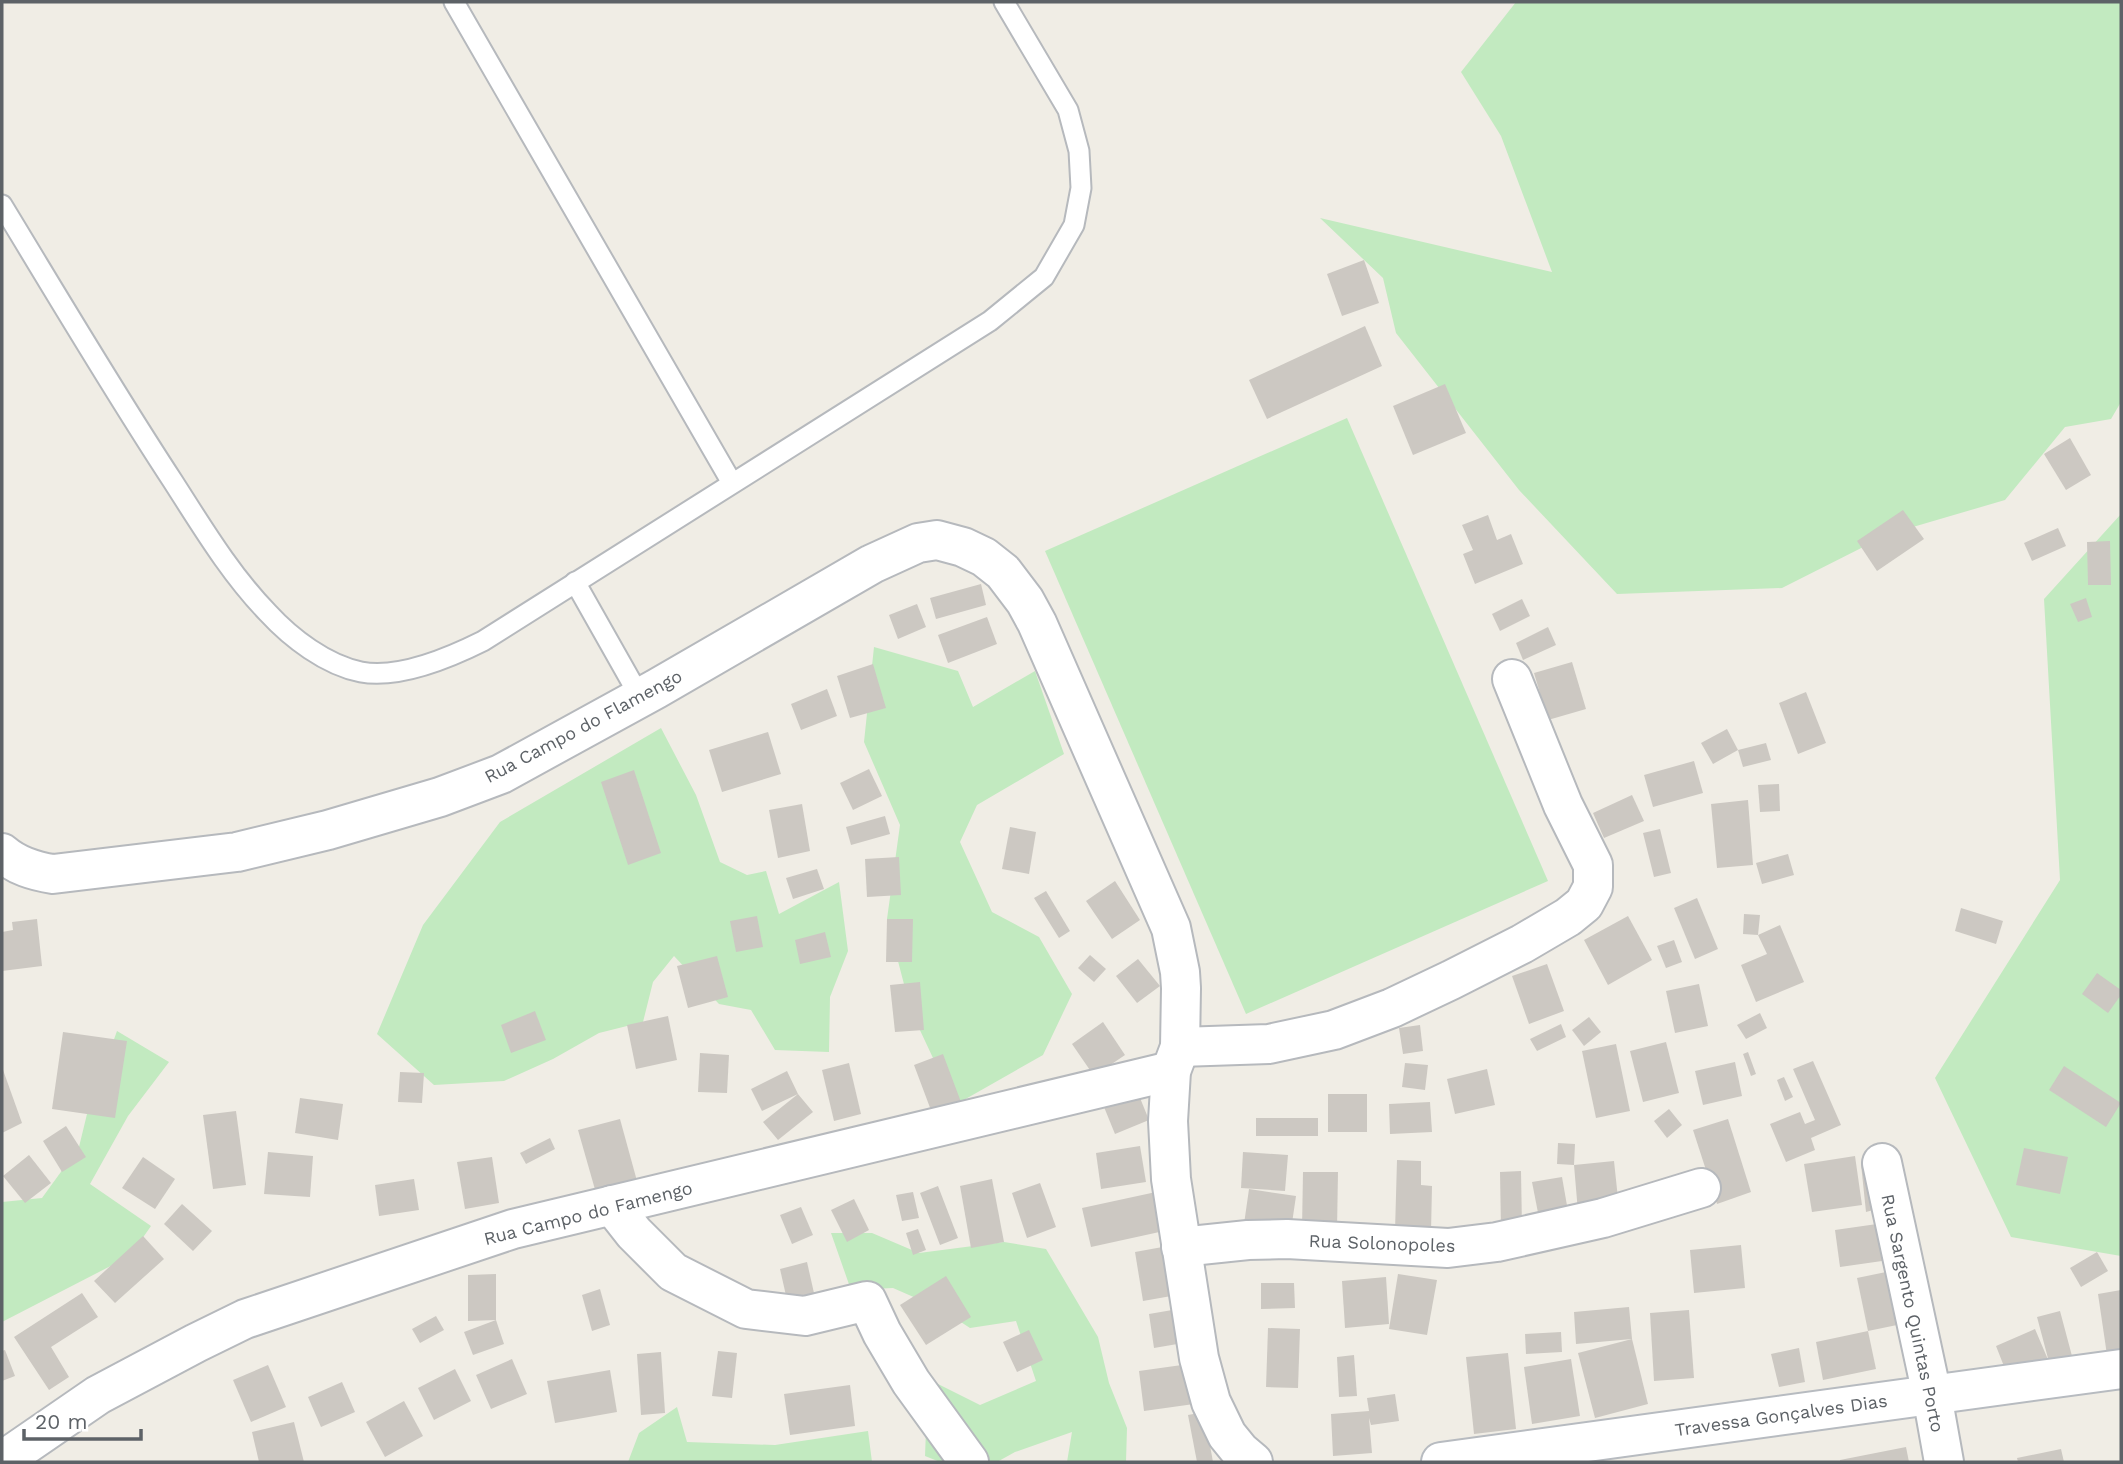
<svg xmlns="http://www.w3.org/2000/svg" width="2123" height="1464" font-family="'Work Sans',sans-serif">
<style>
.green{fill:#c2eac0}
.building{fill:#ccc8c2}
.lines{fill:none;stroke-linecap:round;stroke-linejoin:round}
.lane-casing{stroke:#b6b9bd;stroke-width:23}
.street-casing{stroke:#b6b9bd;stroke-width:42}
.secondary-casing{stroke:#b7bbc0;stroke-width:42}
.lane{stroke:#fff;stroke-width:19}
.street{stroke:#fff;stroke-width:38}
.secondary{stroke:#fff;stroke-width:38}
.labels{text-anchor:middle;dominant-baseline:central;stroke-width:7;stroke-linejoin:round;paint-order:stroke}
.street-label{font-size:18px;fill:#5d6267;stroke:#fff}
</style>
<rect width="100%" height="100%" fill="#f0ede5"/>
<g class="green">
<path d="M1516,2H2121V402L2111,419L2065,427L2005,500L1889,534L1782,588L1617,594L1519,490L1396,333L1383,278L1320,218L1552,272L1501,136L1461,72Z"/>
<path d="M1347,418L1548,881L1246,1014L1045,551Z"/>
<path d="M2121,514V1256L2011,1237L1935,1078L2060,880L2044,599Z"/>
<path d="M874,647L958,671L973,707L1035,671L1064,754L977,805L960,842L992,912L1039,937L1072,994L1043,1055L955,1105L911,1011L887,919L900,825L864,742Z"/>
<path d="M661,728L696,795L720,862L747,875L766,871L779,914L839,882L848,951L830,997L829,1052L775,1050L751,1010L719,1004L674,956L653,982L643,1022L599,1033L553,1059L504,1081L434,1085L377,1034L423,925L500,822Z"/>
<path d="M117,1031L169,1062L128,1116L90,1184L151,1226L130,1256L2,1322V1202L42,1198L79,1147L87,1114Z"/>
<path d="M831,1233H872L919,1253L1004,1242L1046,1249L1098,1337L1109,1383L1127,1428L1126,1462H1067L1072,1432L1015,1452L997,1462H940L925,1456L928,1379L980,1405L1036,1381L1016,1321L970,1328L941,1309L893,1288L851,1290Z"/>
<path d="M677,1407L687,1442L775,1445L868,1431L872,1462H628L639,1433Z"/>
</g>
<g class="building">
<path d="M1364,260L1379,303L1342,316L1327,274Z"/>
<path d="M1365,326L1382,366L1267,419L1249,380Z"/>
<path d="M1445,384L1466,433L1413,455L1393,406Z"/>
<path d="M2070,438L2091,475L2066,490L2044,454Z"/>
<path d="M1903,510L1924,539L1877,571L1857,541Z"/>
<path d="M1488,515L1497,540L1511,534L1523,564L1475,584L1463,554L1473,550L1462,525Z"/>
<path d="M2058,528L2066,546L2032,561L2024,543Z"/>
<path d="M2110,541L2111,585H2088L2087,542Z"/>
<path d="M981,584L986,605L936,619L930,598Z"/>
<path d="M2086,598L2092,617L2078,622L2070,604Z"/>
<path d="M1522,599L1530,616L1500,631L1492,614Z"/>
<path d="M917,604L926,627L898,639L889,615Z"/>
<path d="M987,617L997,644L948,663L938,635Z"/>
<path d="M1548,627L1556,645L1523,660L1516,643Z"/>
<path d="M1572,662L1586,709L1548,720L1534,673Z"/>
<path d="M873,664L886,708L850,718L837,676Z"/>
<path d="M827,689L837,716L801,730L791,704Z"/>
<path d="M1806,692L1826,743L1798,754L1779,703Z"/>
<path d="M1727,729L1738,750L1713,764L1701,743Z"/>
<path d="M768,732L781,774L722,792L709,750Z"/>
<path d="M1766,743L1771,760L1743,767L1738,750Z"/>
<path d="M1694,761L1703,793L1653,807L1644,775Z"/>
<path d="M869,769L882,796L853,810L840,783Z"/>
<path d="M634,770L661,853L628,865L601,782Z"/>
<path d="M1779,784L1780,811L1760,812L1758,785Z"/>
<path d="M1632,795L1644,821L1604,838L1593,813Z"/>
<path d="M1748,800L1753,865L1717,868L1711,804Z"/>
<path d="M802,804L810,851L778,858L769,810Z"/>
<path d="M885,816L890,834L851,845L846,827Z"/>
<path d="M1010,827L1036,832L1029,874L1002,869Z"/>
<path d="M1660,829L1671,873L1654,877L1643,833Z"/>
<path d="M1788,854L1794,875L1762,884L1756,863Z"/>
<path d="M899,857L901,895L867,897L865,859Z"/>
<path d="M817,869L824,889L793,899L786,878Z"/>
<path d="M1115,881L1140,920L1112,939L1086,901Z"/>
<path d="M1046,891L1070,931L1059,938L1034,898Z"/>
<path d="M1697,898L1718,949L1695,959L1674,908Z"/>
<path d="M1961,908L2003,921L1996,944L1955,931Z"/>
<path d="M1744,914L1760,915L1758,935L1780,925L1804,982L1756,1002L1741,965L1767,954L1758,935L1743,934Z"/>
<path d="M757,916L763,947L736,952L730,921Z"/>
<path d="M1628,916L1652,960L1608,985L1584,940Z"/>
<path d="M37,919L42,966L2,971V932L13,930L12,922Z"/>
<path d="M887,919H913L912,962H886Z"/>
<path d="M825,932L831,957L800,964L795,940Z"/>
<path d="M1674,940L1682,962L1666,968L1657,946Z"/>
<path d="M1090,955L1106,969L1094,982L1078,968Z"/>
<path d="M717,956L728,997L688,1008L677,966Z"/>
<path d="M1138,959L1160,986L1137,1003L1116,976Z"/>
<path d="M1547,964L1564,1011L1529,1024L1512,976Z"/>
<path d="M2097,973L2121,990V995L2108,1013L2082,994Z"/>
<path d="M920,982L924,1030L895,1032L890,985Z"/>
<path d="M1699,984L1708,1026L1675,1033L1666,991Z"/>
<path d="M535,1011L546,1040L511,1053L501,1025Z"/>
<path d="M1760,1013L1767,1028L1746,1039L1737,1025Z"/>
<path d="M668,1016L677,1060L636,1069L627,1025Z"/>
<path d="M1589,1017L1601,1032L1584,1046L1572,1030Z"/>
<path d="M1103,1022L1125,1055L1094,1076L1072,1044Z"/>
<path d="M1561,1024L1566,1037L1537,1051L1530,1039Z"/>
<path d="M1420,1025L1423,1051L1403,1054L1399,1028Z"/>
<path d="M63,1032L127,1041L115,1118L52,1109Z"/>
<path d="M1666,1042L1679,1093L1643,1102L1630,1051Z"/>
<path d="M1616,1044L1630,1111L1596,1118L1582,1051Z"/>
<path d="M1748,1052L1756,1074L1751,1076L1743,1054Z"/>
<path d="M700,1053L729,1055L727,1093L698,1092Z"/>
<path d="M943,1054L964,1110L935,1121L914,1065Z"/>
<path d="M1813,1061L1841,1125L1811,1138L1815,1150L1786,1162L1770,1124L1800,1112L1805,1124L1815,1120L1793,1069Z"/>
<path d="M1735,1062L1742,1096L1703,1105L1695,1071Z"/>
<path d="M849,1063L861,1114L834,1121L822,1070Z"/>
<path d="M1405,1063L1428,1065L1425,1090L1402,1087Z"/>
<path d="M2064,1066L2121,1103L2106,1127L2049,1090Z"/>
<path d="M2,1067L22,1123L2,1133Z"/>
<path d="M1487,1069L1495,1105L1455,1114L1447,1079Z"/>
<path d="M787,1071L798,1094L813,1112L778,1140L763,1122L798,1094L762,1111L751,1089Z"/>
<path d="M400,1072L424,1073L422,1103L398,1102Z"/>
<path d="M1784,1077L1793,1097L1785,1101L1777,1080Z"/>
<path d="M1138,1093L1149,1120L1115,1134L1104,1107Z"/>
<rect x="1328" y="1094" width="39" height="38"/>
<path d="M300,1098L343,1104L338,1140L295,1133Z"/>
<path d="M1430,1102L1432,1132L1390,1134L1389,1104Z"/>
<path d="M1669,1109L1682,1125L1667,1138L1654,1121Z"/>
<path d="M236,1111L246,1185L213,1189L203,1115Z"/>
<rect x="1256" y="1118" width="62" height="18"/>
<path d="M620,1119L637,1181L596,1193L578,1130Z"/>
<path d="M1728,1119L1751,1192L1717,1204L1693,1130Z"/>
<path d="M66,1126L86,1157L62,1172L43,1141Z"/>
<path d="M550,1138L555,1149L526,1164L520,1153Z"/>
<path d="M1558,1143L1575,1144L1574,1165L1614,1161L1619,1208L1578,1212L1574,1165L1557,1164Z"/>
<path d="M1140,1146L1146,1182L1101,1189L1096,1153Z"/>
<path d="M2024,1148L2068,1157L2060,1194L2016,1185Z"/>
<path d="M268,1152L313,1156L310,1197L264,1194Z"/>
<path d="M1243,1152L1288,1155L1285,1191L1241,1188Z"/>
<path d="M29,1155L51,1183L25,1203L3,1176Z"/>
<path d="M1855,1156L1862,1205L1812,1212L1804,1164Z"/>
<path d="M143,1157L175,1179L155,1209L122,1188Z"/>
<path d="M492,1157L499,1203L465,1209L457,1162Z"/>
<path d="M1397,1160L1421,1161V1185L1432,1186L1431,1232L1395,1231Z"/>
<path d="M1875,1162L1884,1207L1866,1212L1861,1164Z"/>
<path d="M1521,1171L1522,1228L1501,1229L1500,1172Z"/>
<path d="M1303,1172H1338L1337,1230L1302,1229Z"/>
<path d="M1562,1177L1569,1217L1540,1223L1532,1182Z"/>
<path d="M414,1179L419,1210L379,1216L375,1185Z"/>
<path d="M992,1179L1004,1242L971,1248L960,1186Z"/>
<path d="M1040,1183L1056,1227L1027,1238L1012,1193Z"/>
<path d="M938,1186L958,1238L940,1245L920,1193Z"/>
<path d="M1249,1189L1296,1196L1291,1230L1244,1224Z"/>
<path d="M913,1192L919,1218L902,1221L896,1195Z"/>
<path d="M1156,1192L1164,1231L1091,1247L1082,1208Z"/>
<path d="M854,1199L869,1230L847,1242L831,1210Z"/>
<path d="M182,1204L212,1231L193,1251L164,1224Z"/>
<path d="M801,1207L813,1235L792,1244L780,1215Z"/>
<path d="M1884,1223L1889,1260L1840,1267L1835,1230Z"/>
<path d="M918,1229L926,1250L913,1255L906,1233Z"/>
<path d="M143,1236L164,1259L115,1303L94,1281Z"/>
<path d="M1741,1245L1745,1288L1694,1293L1690,1250Z"/>
<path d="M1168,1246L1177,1295L1143,1301L1135,1252Z"/>
<path d="M2097,1252L2108,1271L2081,1287L2070,1268Z"/>
<path d="M807,1262L814,1293L787,1300L780,1269Z"/>
<path d="M1886,1272L1897,1325L1868,1331L1857,1278Z"/>
<path d="M496,1274V1320L468,1321V1275Z"/>
<path d="M1398,1274L1437,1280L1427,1335L1389,1329Z"/>
<path d="M946,1276L971,1317L926,1345L900,1305Z"/>
<path d="M1386,1277L1389,1324L1345,1328L1342,1281Z"/>
<path d="M1261,1283H1294L1295,1308L1261,1309Z"/>
<path d="M600,1289L610,1325L592,1331L582,1295Z"/>
<path d="M2121,1290V1353L2107,1355L2098,1294Z"/>
<path d="M82,1293L98,1317L51,1347L69,1377L49,1390L14,1337Z"/>
<path d="M1629,1307L1632,1339L1576,1344L1574,1312Z"/>
<path d="M1184,1308L1189,1342L1154,1348L1149,1314Z"/>
<path d="M1689,1310L1694,1378L1654,1381L1650,1313Z"/>
<path d="M2060,1311L2072,1356L2049,1362L2009,1379L1996,1346L2035,1329L2049,1362L2037,1317Z"/>
<path d="M436,1316L444,1330L420,1343L412,1329Z"/>
<path d="M496,1320L504,1344L473,1355L464,1332Z"/>
<path d="M1268,1328L1300,1329L1298,1388L1266,1387Z"/>
<path d="M1029,1330L1043,1360L1017,1372L1003,1342Z"/>
<path d="M1868,1331L1876,1369L1823,1380L1816,1342Z"/>
<path d="M1561,1332L1562,1352L1526,1354L1525,1334Z"/>
<path d="M1632,1339L1648,1404L1595,1418L1578,1353Z"/>
<path d="M1799,1348L1805,1382L1779,1387L1771,1354Z"/>
<path d="M5,1350L15,1376L2,1381V1351Z"/>
<path d="M718,1351L737,1353L732,1398L712,1396Z"/>
<path d="M661,1352L665,1413L641,1415L637,1354Z"/>
<path d="M1508,1353L1516,1429L1474,1434L1466,1357Z"/>
<path d="M1354,1355L1357,1396L1339,1397L1337,1357Z"/>
<path d="M512,1359L527,1394L491,1409L476,1375Z"/>
<path d="M1571,1359L1580,1416L1532,1424L1524,1367Z"/>
<path d="M1189,1364L1194,1404L1144,1411L1139,1371Z"/>
<path d="M268,1365L286,1407L251,1422L233,1380Z"/>
<path d="M455,1369L471,1401L434,1420L418,1388Z"/>
<path d="M610,1370L617,1412L555,1423L547,1381Z"/>
<path d="M342,1382L355,1412L321,1427L308,1397Z"/>
<path d="M850,1385L855,1426L790,1435L784,1394Z"/>
<path d="M1395,1394L1399,1421L1371,1425L1369,1418L1372,1453L1333,1456L1331,1414L1369,1411L1367,1398Z"/>
<path d="M404,1401L423,1436L385,1457L366,1422Z"/>
<path d="M1204,1412L1213,1462H1197L1188,1415Z"/>
<path d="M294,1422L304,1462H259L252,1432Z"/>
<path d="M1906,1447L1909,1462H1840V1460Z"/>
<path d="M2061,1449L2064,1462H2018L2017,1458Z"/>
</g>
<g class="lines">
<g class="lane-casing">
<g id="lane">
<path d="M454,2L732,483"/>
<path d="M2,205C58,297 113,390 172,480C201,525 230,574 268,613C291,638 326,665 361,672C399,679 449,658 483,641L990,321L1044,277L1074,225L1081,188L1079,151L1068,110L1004,2"/>
<path d="M575,582L640,697"/>
</g>
</g>
<g class="street-casing">
<g id="street">
<path d="M2,853C17,866 34,871 53,874L237,852L328,830L440,797L501,774L656,689L872,564L918,543L937,540L963,547L984,557L1003,572L1025,601L1037,623L1171,928L1180,972L1181,988L1180,1047L1171,1071L1168,1121L1171,1179L1199,1358L1211,1402L1227,1435L1240,1451L1253,1462"/>
<path d="M1180,1047L1269,1044L1334,1030L1392,1008L1451,980L1522,944L1568,917L1584,904L1593,887V865L1563,805L1512,679"/>
<path d="M1882,1163L1932,1395L1944,1462"/>
<path d="M612,1205L634,1233L673,1272L746,1309L805,1316L867,1301L882,1333L911,1382L969,1462"/>
<path d="M1181,1247L1248,1240L1287,1239L1448,1248L1497,1242L1603,1218L1701,1188"/>
<path d="M2,1461L98,1395L196,1343L245,1319L513,1229L1171,1071"/>
</g>
</g>
<g class="secondary-casing">
<path id="secondary" d="M1441,1462L2121,1369"/>
</g>
<use href="#lane" class="lane"/>
<use href="#street" class="street"/>
<use href="#secondary" class="secondary"/>
</g>
<g class="labels">
<g class="street-label">
<text transform="translate(583 726) rotate(-28)">Rua Campo do Flamengo</text>
<text transform="translate(588 1213) rotate(-14)">Rua Campo do Famengo</text>
<text transform="translate(1382 1243) rotate(2)">Rua Solonopoles</text>
<text transform="translate(1913 1313) rotate(78)">Rua Sargento Quintas Porto</text>
<text transform="translate(1781 1415) rotate(-8)">Travessa Gonçalves Dias</text>
</g>
</g>
<rect width="2123" height="1464" fill="none" stroke="#5d6267" stroke-width="7"/>
<path d="M24 1429v10h117v-10" fill="none" stroke="#5d6267" stroke-width="3.5"/>
<text x="35" y="1429" font-size="21" fill="#5d6267" stroke="#ffffff" stroke-width="5" paint-order="stroke">20 m</text>
</svg>
